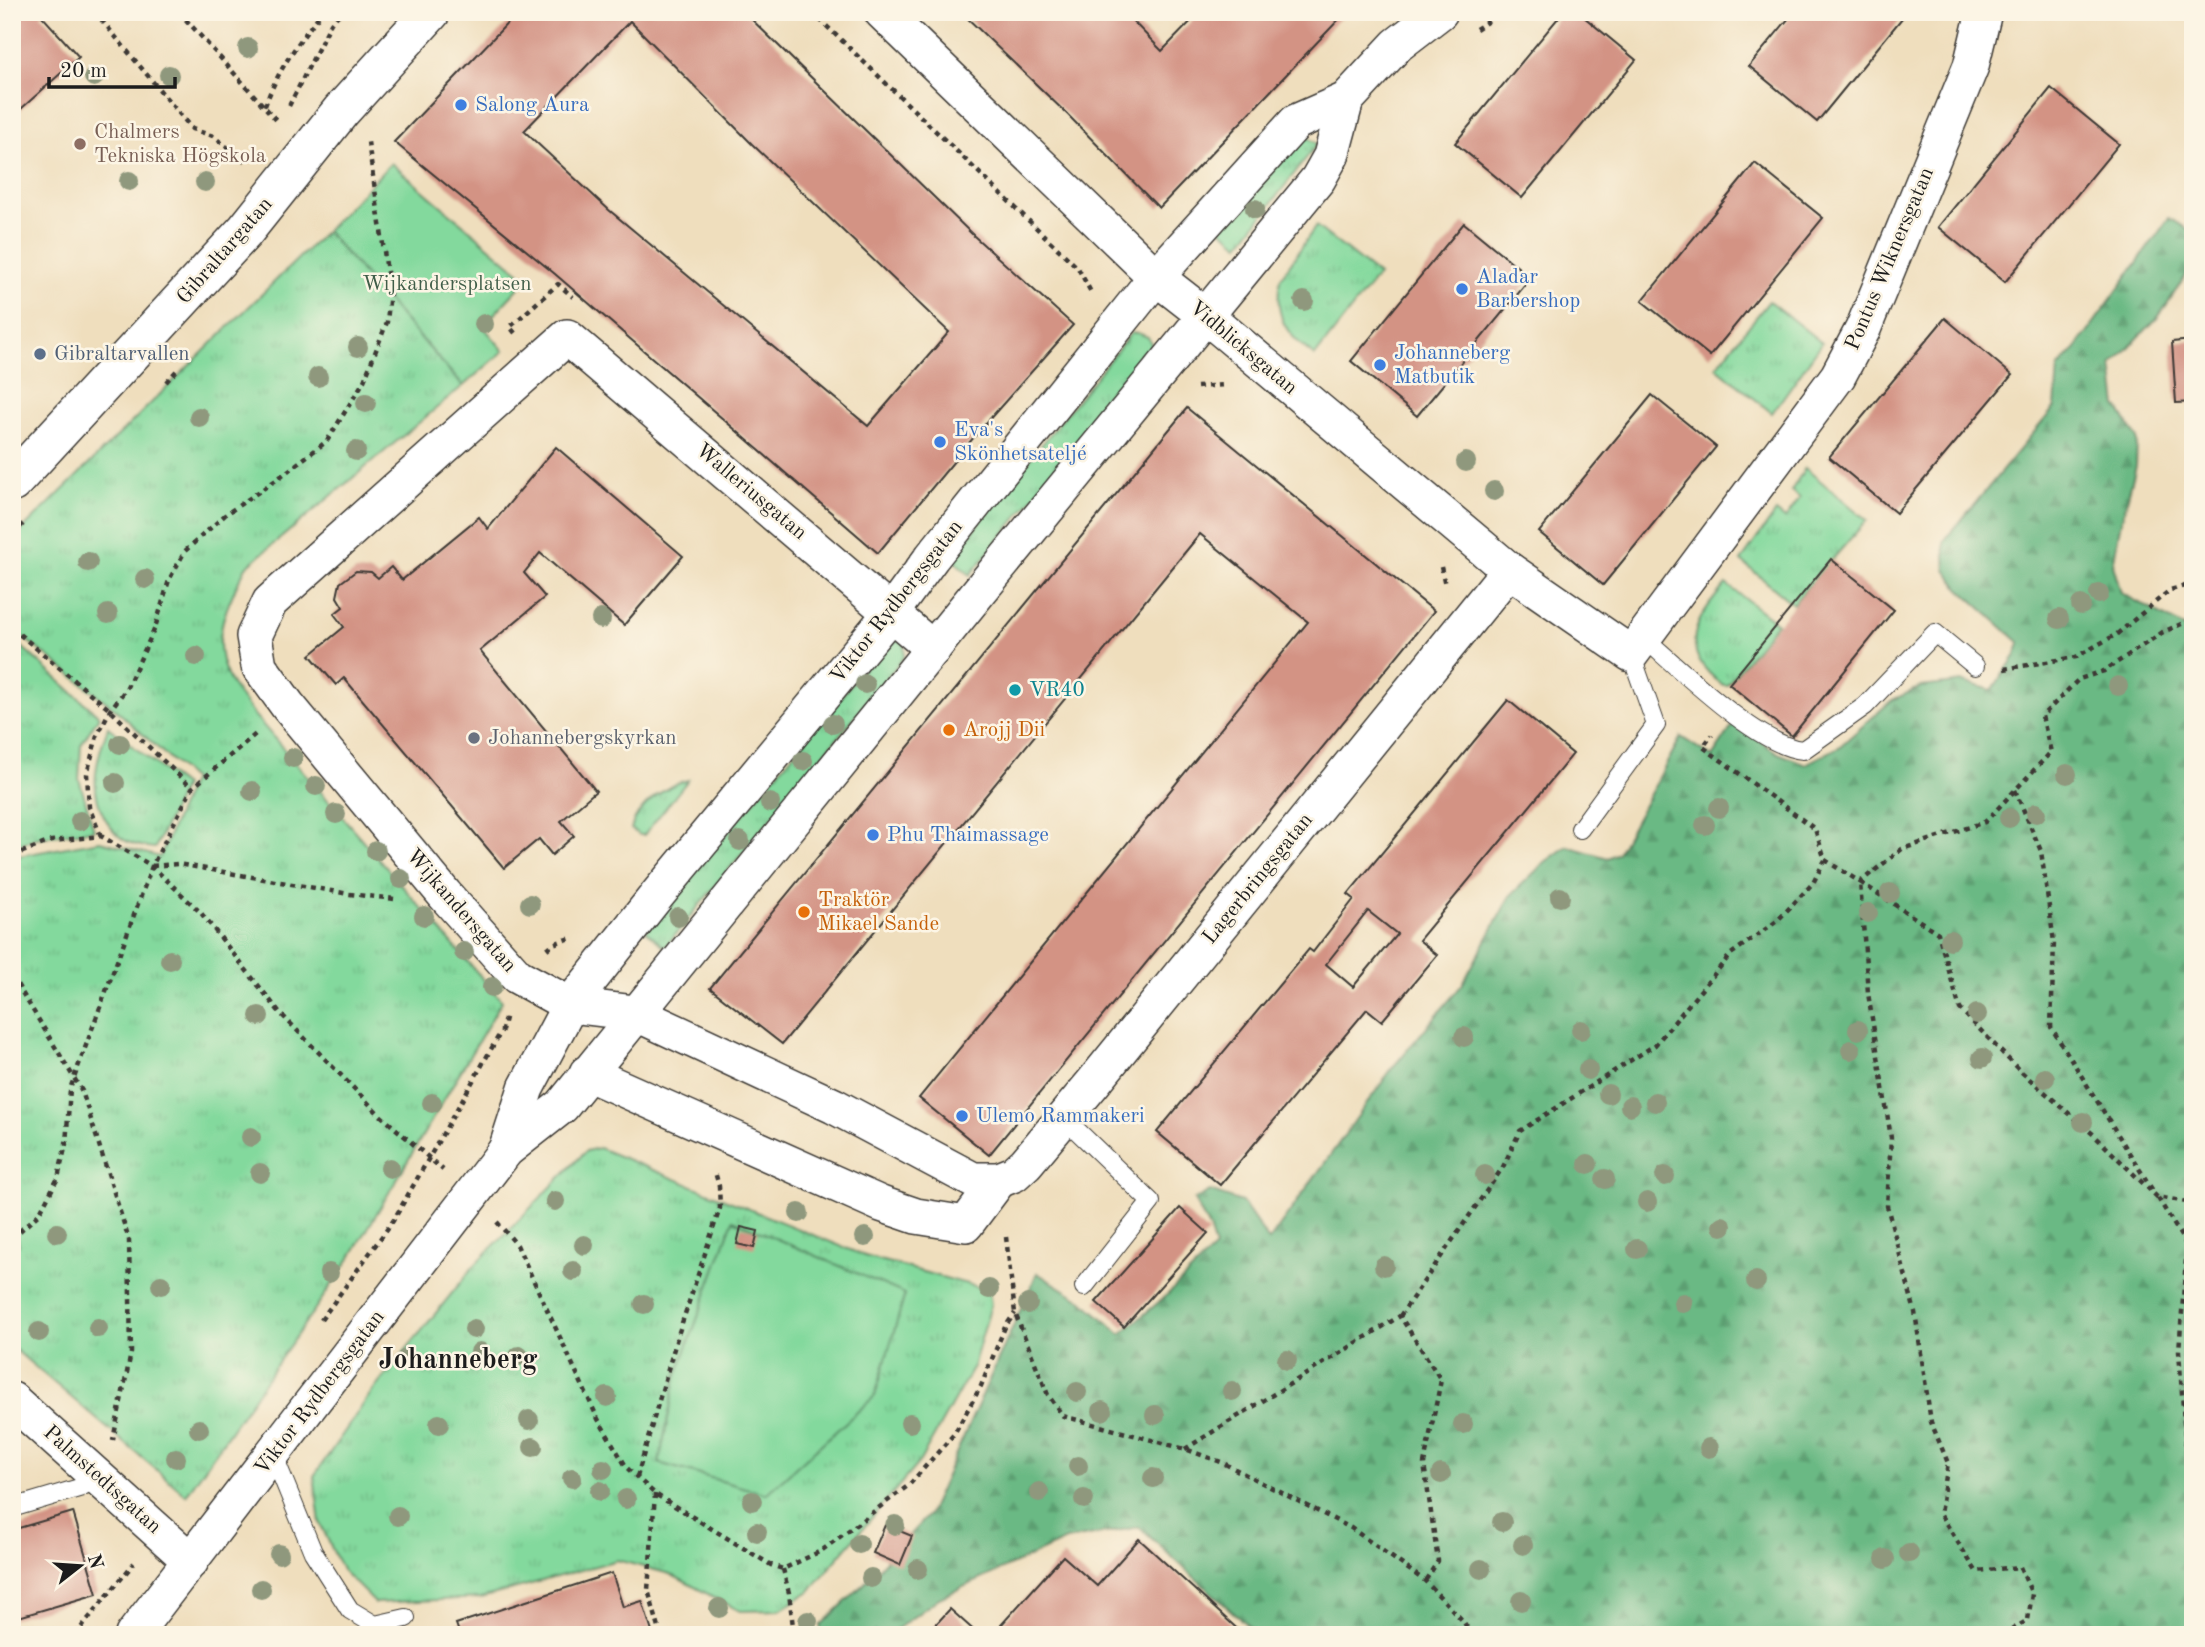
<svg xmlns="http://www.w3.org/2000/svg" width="2205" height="1647" font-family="'Old Standard TT',serif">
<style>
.grass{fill:url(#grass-tufts);stroke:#507a5c;stroke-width:2}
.forest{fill:url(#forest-firs);stroke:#436a50;stroke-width:2}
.park{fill:#83d99d;stroke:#507a5c;stroke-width:2}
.building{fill:#d39384;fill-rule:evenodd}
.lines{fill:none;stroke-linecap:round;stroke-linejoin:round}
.service-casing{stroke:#3c3934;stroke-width:20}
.minor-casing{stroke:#3c3934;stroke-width:38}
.tertiary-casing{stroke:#3c3934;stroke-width:41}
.path{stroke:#3c3934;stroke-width:4.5;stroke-dasharray:5 5;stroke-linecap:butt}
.service{stroke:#fff;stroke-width:18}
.minor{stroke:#fff;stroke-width:35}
.tertiary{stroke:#fff;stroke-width:38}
.tree{fill:#8f987d}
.shop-dot{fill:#3f7fe0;stroke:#fcf5e5;stroke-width:2.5}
.education-dot{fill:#8d6e63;stroke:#fcf5e5;stroke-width:2.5}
.service-dot{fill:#5c6f8a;stroke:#fcf5e5;stroke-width:2.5}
.culture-dot{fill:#0f9aa8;stroke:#fcf5e5;stroke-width:2.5}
.food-dot{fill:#e8710a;stroke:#fcf5e5;stroke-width:2.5}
.worship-dot{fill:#6b7280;stroke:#fcf5e5;stroke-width:2.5}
.labels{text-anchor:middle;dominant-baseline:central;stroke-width:5;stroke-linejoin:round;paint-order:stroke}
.shop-label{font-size:21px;fill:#366cbe;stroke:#fcf5e5;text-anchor:start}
.education-label{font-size:21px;fill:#785e54;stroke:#fcf5e5;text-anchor:start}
.street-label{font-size:21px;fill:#1c1c1c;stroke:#fcf5e5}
.park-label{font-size:21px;fill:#405e49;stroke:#fcf5e5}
.service-label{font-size:21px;fill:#4e5e75;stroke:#fcf5e5;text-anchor:start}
.culture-label{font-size:21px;fill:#0d838f;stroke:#fcf5e5;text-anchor:start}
.food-label{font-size:21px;fill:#c56008;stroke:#fcf5e5;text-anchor:start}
.worship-label{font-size:21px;fill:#5b616d;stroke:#fcf5e5;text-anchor:start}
.district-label{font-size:28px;font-weight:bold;fill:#1c1c1c;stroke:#fcf5e5}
</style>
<defs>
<pattern id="grass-tufts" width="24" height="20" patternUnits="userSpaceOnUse" patternTransform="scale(1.75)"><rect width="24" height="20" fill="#83d99d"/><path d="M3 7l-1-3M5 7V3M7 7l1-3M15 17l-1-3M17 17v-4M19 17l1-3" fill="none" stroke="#71ba87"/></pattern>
<pattern id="forest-firs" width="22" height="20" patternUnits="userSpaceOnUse" patternTransform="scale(1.75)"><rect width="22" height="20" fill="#6ab984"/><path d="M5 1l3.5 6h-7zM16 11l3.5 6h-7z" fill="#5b9e71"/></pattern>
</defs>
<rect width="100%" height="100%" fill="#fcf5e5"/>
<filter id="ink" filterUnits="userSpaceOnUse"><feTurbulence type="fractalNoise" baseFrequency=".0143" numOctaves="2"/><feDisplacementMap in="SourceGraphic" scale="14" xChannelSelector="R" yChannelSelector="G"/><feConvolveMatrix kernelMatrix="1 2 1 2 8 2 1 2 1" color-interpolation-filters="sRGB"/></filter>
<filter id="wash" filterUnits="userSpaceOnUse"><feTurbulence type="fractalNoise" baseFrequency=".00686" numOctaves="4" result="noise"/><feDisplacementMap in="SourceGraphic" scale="28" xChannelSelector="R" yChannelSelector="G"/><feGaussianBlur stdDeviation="1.57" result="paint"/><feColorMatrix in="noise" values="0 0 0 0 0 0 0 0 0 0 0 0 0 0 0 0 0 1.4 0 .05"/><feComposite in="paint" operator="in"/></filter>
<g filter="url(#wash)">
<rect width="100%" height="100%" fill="#efdebd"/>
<g class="grass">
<path d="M1304,135L1317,144L1240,244L1220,229Z"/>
<path d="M1316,226L1378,275L1315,356C1285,334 1274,317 1280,279Z"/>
<path d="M326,231L463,386L246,567C229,601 209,636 227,675C233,690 246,703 255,716L502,1001L351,1257L186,1495L12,1347V1248L19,1245L12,1221V857L100,841L160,857L192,779L114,708L12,629V540Z"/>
<path d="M1769,301L1822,343L1772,413L1716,367Z"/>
<path d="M1131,333H1138L1148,337L1154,350L970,575L951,558Z"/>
<path d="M1805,468L1867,520L1793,604L1741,561L1776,512L1785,519L1800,498L1791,491Z"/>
<path d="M1726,584L1777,623L1727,685H1723C1675,650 1695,620 1726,584Z"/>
<path d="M891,636L905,642L904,657L665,947L646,931Z"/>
<path d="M12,638L99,716L81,745L79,779L94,830L36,838L12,847Z"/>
<path d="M108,727L184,786L155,848C146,847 136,846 128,842C117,837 111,828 105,818C88,789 97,757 108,727Z"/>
<path d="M688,780L644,835H640L631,829C636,808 667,784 688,780Z"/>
<path d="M599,1148L865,1256L989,1290L991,1305L973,1367L920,1461L810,1591L780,1610L740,1611L670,1574L617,1560L481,1598L375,1603L342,1570L320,1523L314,1476L371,1393L474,1266L586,1151Z"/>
</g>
<path class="forest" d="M2169,218L2193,232V265L2159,316L2112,365L2117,406L2137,438L2136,466L2120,526L2113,565L2121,593L2193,632V1635H1258L1139,1527L1066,1540L939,1598L889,1635H823L820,1626L862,1586L929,1514L1037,1273L1080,1299L1121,1334L1166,1296L1215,1248L1209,1228L1194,1200L1210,1191L1242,1202L1269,1241L1393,1067L1462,985L1510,896L1545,862L1567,846L1608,858L1618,853L1681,737L1712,757L1734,724L1778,753L1806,764L1839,747L1892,700L1921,687L1963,682L1992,690L2016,655L2020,643L1959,588L1946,570L1944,541L2055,407L2058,368L2076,348Z"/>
<g class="park">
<path d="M391,163L527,279L483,326L504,351L463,386L326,231Z"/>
<path d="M733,1220L905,1294L875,1396L766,1494L659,1463L676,1378Z"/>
</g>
<g id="blocks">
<g class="building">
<path d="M12,12H45L41,15L79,57L12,117Z"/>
<path d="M518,12H744L974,236L1073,325L979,431L878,553L555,274L394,142ZM630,21L752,144L949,332L868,426L609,210L524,131Z"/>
<path d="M961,12H1124L1162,51L1200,12H1346L1159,208L1068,115Z"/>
<path d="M1563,12H1578L1636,60L1522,198L1455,143Z"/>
<path d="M1794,12H1907L1817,122L1749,66Z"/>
<path d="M2051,88L2119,144L2005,282L1938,227Z"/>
<path d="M1755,163L1823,218L1710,356L1642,301Z"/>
<path d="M1464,223L1531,278L1417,416L1351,361Z"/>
<path d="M1945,318L2012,375L1896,513L1829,457Z"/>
<path d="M2193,340V402L2176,403L2172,342Z"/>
<path d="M1652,395L1716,447L1603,585L1539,532Z"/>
<path d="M1187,408L1434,611L989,1155L919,1098L1308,622L1200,534L782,1044L710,988Z"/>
<path d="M556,447L683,556L624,625L540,553L524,573L545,597L480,651L596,791L561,821L574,836L552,855L539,839L504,868L344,678L336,685L310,655L344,627L334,614L343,607L337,597L340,583L356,571L371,572L378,578L391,567L402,580L479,517L488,529Z"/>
<path d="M1831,559L1894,610L1792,736L1729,684Z"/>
<path d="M1508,700L1573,754L1419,940L1437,955L1382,1021L1367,1009L1220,1185L1157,1132L1309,949L1313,952L1354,899L1348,894ZM1368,911L1397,934L1353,987L1326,964Z"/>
<path d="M1180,1208L1208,1233L1124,1327L1096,1302Z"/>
<path d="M741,1227L758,1231L754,1248L737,1244Z"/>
<path d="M73,1512L97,1594L12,1619V1530Z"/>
<path d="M885,1525L912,1536L900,1565L873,1553Z"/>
<path d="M1139,1539L1244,1635H992L1063,1556L1097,1586Z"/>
<path d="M612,1573L623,1607L642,1601L653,1635H460L456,1624Z"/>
<path d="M950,1609L979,1635H926Z"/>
</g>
</g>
</g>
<g filter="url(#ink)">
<use href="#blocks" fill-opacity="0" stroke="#3c3934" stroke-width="2"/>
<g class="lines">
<g class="service-casing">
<g id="service">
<path d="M1643,637C1678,667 1759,747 1803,750L1865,706L1935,633L1975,666"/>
<path d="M1580,829L1656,725L1631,654"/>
<path d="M1064,1118L1151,1202L1084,1287"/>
<path d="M273,1454L313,1552L350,1610L375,1625L406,1618"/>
<path d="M12,1508L79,1488L98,1477"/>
</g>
</g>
<g class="minor-casing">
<g id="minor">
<path d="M882,12L1156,277L1206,316L1509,570L1631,654L1838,376L1863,329L1971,66L1984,12"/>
<path d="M933,649L567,337L270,602L254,636L259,666L288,706L445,895L517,976L570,1005L635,1013L834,1106L973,1180H999L1014,1174L1026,1163L1093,1083L1509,570"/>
<path d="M587,1073L881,1204L916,1216L966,1224L999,1180"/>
<path d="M506,1150L526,1088L570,1005L658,894L891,613L932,557L1156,277L1296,122L1346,100L1397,45L1440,12"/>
<path d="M12,1400L191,1561"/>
<path d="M133,1635L506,1150L562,1106L977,594L1318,179L1331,156L1346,100"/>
</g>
</g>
<g class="tertiary-casing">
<path id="tertiary" d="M12,483L245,231L341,111L431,12"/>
</g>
<g class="path">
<path d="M95,12L192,129L213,136L247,163"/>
<path d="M179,12L279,123"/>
<path d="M812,12L1078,268L1092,294"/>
<path d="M1476,29L1502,12"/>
<path d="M265,106C277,71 299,41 322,12"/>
<path d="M289,106L331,23L341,12"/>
<path d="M515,333L510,327L558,284L573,297"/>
<path d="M166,382L179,368"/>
<path d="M1197,387L1224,385L1226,387"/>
<path d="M12,534L23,524"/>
<path d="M1441,567L1445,585"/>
<path d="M12,628L110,710L192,788"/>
<path d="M2004,669L2076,657L2117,634L2170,590L2193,584"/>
<path d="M2015,790L2041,851L2054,942L2051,1027L2153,1191"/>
<path d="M101,836L89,807L87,774L97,736L110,710L126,689L155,628L169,580L185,551L225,515L276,480L327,441L364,381L387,322L390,292L368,142"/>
<path d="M12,856L51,841L101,836L152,866L201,913L281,1014L379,1114L443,1170"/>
<path d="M1825,860L1860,882L1902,849L1985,822L2051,752L2042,716L2079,679L2104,671L2163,632L2193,619"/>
<path d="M152,866L178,864L349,894L395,899"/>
<path d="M547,949L553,944L571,938"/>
<path d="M12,976L82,1091L129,1240L131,1353L113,1440"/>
<path d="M2158,1198L2187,1246L2179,1351L2193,1550"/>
<path d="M497,1222L517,1245L598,1419L627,1468L655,1494L771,1565L783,1569L821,1551L909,1485L954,1434L981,1386L1005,1327L1015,1313"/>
<path d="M1006,1237L1015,1313L1048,1395L1063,1416L1185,1449L1221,1462L1351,1528L1425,1581L1463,1621L1472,1635"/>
<path d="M12,1238L39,1214L58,1178L66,1144L70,1089L152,866L192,788L258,732"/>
<path d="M1400,1316L1503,1167L1520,1131L1655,1045L1731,954L1777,921L1813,883L1825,860L1815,829L1703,747L1712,735"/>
<path d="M321,1320L393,1221L502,1030L506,1014"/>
<path d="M1185,1449L1400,1316L1441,1380L1424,1464L1438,1561L1425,1581"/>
<path d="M637,1477L677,1338L720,1208L719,1186L715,1172"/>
<path d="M655,1494L648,1590L661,1635"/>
<path d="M783,1569L789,1593L794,1635"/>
<path d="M75,1635L134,1563"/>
<path d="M2003,1635L2028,1620L2032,1594L2020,1567L1976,1571L1940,1514L1948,1463L1931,1422L1915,1312L1887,1206L1891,1138L1868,993L1860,882L1938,933L1960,1009L2018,1069L2094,1135L2157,1197L2193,1203"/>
</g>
<use href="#service" class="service"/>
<use href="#minor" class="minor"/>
<use href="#tertiary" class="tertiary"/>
</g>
<g class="tree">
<circle cx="248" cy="48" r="10"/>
<circle cx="169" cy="75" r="10"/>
<circle cx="94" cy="77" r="10"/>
<circle cx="129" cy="181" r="10"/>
<circle cx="205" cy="182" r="10"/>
<circle cx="1255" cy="209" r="10"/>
<circle cx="1304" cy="301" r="10"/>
<circle cx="484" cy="324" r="10"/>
<circle cx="358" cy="347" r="10"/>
<circle cx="318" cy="377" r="10"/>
<circle cx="366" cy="403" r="10"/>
<circle cx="199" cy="417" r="10"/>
<circle cx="356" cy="451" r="10"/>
<circle cx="1466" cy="462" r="10"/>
<circle cx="1494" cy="491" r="10"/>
<circle cx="88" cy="562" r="10"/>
<circle cx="145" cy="579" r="10"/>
<circle cx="2099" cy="594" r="10"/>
<circle cx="2081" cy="605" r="10"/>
<circle cx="108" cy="614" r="10"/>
<circle cx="601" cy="619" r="10"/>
<circle cx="2059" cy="619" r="10"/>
<circle cx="196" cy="656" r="10"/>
<circle cx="865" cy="684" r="10"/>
<circle cx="2118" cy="686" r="10"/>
<circle cx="833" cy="724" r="10"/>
<circle cx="120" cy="744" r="10"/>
<circle cx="293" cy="758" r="10"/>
<circle cx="803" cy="761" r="10"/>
<circle cx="2067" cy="774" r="10"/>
<circle cx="115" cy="783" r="10"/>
<circle cx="316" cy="786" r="10"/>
<circle cx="252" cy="791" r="10"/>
<circle cx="770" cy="803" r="10"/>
<circle cx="1719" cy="808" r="10"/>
<circle cx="2036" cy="813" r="10"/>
<circle cx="336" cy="814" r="10"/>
<circle cx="2009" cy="818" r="10"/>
<circle cx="80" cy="821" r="10"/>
<circle cx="1705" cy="825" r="10"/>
<circle cx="740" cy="841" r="10"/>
<circle cx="376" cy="851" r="10"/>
<circle cx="401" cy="879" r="10"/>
<circle cx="1890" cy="893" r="10"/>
<circle cx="1560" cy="897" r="10"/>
<circle cx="530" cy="904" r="10"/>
<circle cx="1868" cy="913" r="10"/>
<circle cx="424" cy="916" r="10"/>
<circle cx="678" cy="917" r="10"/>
<circle cx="1950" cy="940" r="10"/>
<circle cx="464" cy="952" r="10"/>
<circle cx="170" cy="960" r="10"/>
<circle cx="492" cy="987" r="10"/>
<circle cx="1977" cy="1014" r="10"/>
<circle cx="259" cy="1016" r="10"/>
<circle cx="1581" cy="1030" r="10"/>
<circle cx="1858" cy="1030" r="10"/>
<circle cx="1464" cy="1037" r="10"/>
<circle cx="1851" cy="1050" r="10"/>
<circle cx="1982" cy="1058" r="10"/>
<circle cx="1588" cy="1070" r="10"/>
<circle cx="2045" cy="1078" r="10"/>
<circle cx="1608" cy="1094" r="10"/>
<circle cx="1655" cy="1102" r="10"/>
<circle cx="432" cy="1103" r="10"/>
<circle cx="1630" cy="1106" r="10"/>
<circle cx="2083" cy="1122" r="10"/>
<circle cx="251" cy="1137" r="10"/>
<circle cx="1588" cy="1164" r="10"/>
<circle cx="390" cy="1168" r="10"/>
<circle cx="260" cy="1173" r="10"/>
<circle cx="1485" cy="1175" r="10"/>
<circle cx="1665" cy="1176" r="10"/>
<circle cx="1605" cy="1179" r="10"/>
<circle cx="555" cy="1201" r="10"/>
<circle cx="1647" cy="1202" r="10"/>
<circle cx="799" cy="1213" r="10"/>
<circle cx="1722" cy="1226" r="10"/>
<circle cx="57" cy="1233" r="10"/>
<circle cx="865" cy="1237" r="10"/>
<circle cx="584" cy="1245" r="10"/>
<circle cx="1637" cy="1249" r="10"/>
<circle cx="1384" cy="1266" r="10"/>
<circle cx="573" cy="1271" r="10"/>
<circle cx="329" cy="1273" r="10"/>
<circle cx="1756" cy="1281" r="10"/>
<circle cx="161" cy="1285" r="10"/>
<circle cx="989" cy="1289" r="10"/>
<circle cx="1683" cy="1303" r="10"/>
<circle cx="644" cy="1304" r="10"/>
<circle cx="1028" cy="1304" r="10"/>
<circle cx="98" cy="1328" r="10"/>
<circle cx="474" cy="1329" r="10"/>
<circle cx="39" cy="1332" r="10"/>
<circle cx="480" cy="1352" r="10"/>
<circle cx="519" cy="1356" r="10"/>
<circle cx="406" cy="1359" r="10"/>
<circle cx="1287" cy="1360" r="10"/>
<circle cx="1232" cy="1391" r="10"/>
<circle cx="1077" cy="1392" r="10"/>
<circle cx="607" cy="1397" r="10"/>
<circle cx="1102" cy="1411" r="10"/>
<circle cx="1155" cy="1415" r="10"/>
<circle cx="529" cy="1420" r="10"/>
<circle cx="910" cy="1423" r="10"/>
<circle cx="439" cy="1424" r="10"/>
<circle cx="1463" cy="1424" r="10"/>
<circle cx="199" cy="1429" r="10"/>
<circle cx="533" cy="1447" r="10"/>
<circle cx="1709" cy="1448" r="10"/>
<circle cx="176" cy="1458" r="10"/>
<circle cx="1078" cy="1466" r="10"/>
<circle cx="603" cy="1469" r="10"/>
<circle cx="1441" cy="1474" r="10"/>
<circle cx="572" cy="1478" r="10"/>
<circle cx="1153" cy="1478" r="10"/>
<circle cx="600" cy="1491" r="10"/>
<circle cx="1039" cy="1492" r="10"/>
<circle cx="626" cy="1499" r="10"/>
<circle cx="1084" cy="1499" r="10"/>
<circle cx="752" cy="1501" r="10"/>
<circle cx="398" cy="1516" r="10"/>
<circle cx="1502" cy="1522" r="10"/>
<circle cx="895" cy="1525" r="10"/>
<circle cx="757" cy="1532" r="10"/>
<circle cx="859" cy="1544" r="10"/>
<circle cx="1523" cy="1545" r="10"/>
<circle cx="1909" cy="1553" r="10"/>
<circle cx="279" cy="1554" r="10"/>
<circle cx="1885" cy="1559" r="10"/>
<circle cx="918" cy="1569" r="10"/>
<circle cx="1481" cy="1569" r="10"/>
<circle cx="871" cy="1578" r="10"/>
<circle cx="261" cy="1589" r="10"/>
<circle cx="1521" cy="1601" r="10"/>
<circle cx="719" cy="1608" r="10"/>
<circle cx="808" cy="1621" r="10"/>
</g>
</g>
<g class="shop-dot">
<circle cx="461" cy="105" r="7"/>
<circle cx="1462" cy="289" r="7"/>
<circle cx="1380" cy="365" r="7"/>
<circle cx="940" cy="442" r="7"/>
<circle cx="873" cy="835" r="7"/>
<circle cx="962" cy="1116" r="7"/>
</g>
<circle class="education-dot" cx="80" cy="144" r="7"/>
<circle class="service-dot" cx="40" cy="354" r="7"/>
<circle class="culture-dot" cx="1015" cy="690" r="7"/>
<g class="food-dot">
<circle cx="949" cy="730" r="7"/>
<circle cx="804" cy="912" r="7"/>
</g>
<circle class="worship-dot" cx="474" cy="738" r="7"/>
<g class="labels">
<g class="shop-label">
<text x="475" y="105">Salong Aura</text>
<text x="1476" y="277">Aladar<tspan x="1476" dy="24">Barbershop</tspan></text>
<text x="1394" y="353">Johanneberg<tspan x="1394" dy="24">Matbutik</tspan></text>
<text x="954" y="430">Eva's<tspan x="954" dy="24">Skönhetsateljé</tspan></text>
<text x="887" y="835">Phu Thaimassage</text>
<text x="976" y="1116">Ulemo Rammakeri</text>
</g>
<g class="education-label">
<text x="94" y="132">Chalmers<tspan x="94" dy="24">Tekniska Högskola</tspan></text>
</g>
<g class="street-label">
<text transform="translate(225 251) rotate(-49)">Gibraltargatan</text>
<text transform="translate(1890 259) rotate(-67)">Pontus Wiknersgatan</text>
<text transform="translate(1243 348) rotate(40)">Vidblicksgatan</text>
<text transform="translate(751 492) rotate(40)">Walleriusgatan</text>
<text transform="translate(897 602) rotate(-52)">Viktor Rydbergsgatan</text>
<text transform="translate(1258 879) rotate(-51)">Lagerbringsgatan</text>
<text transform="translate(461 911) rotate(49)">Wijkandersgatan</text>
<text transform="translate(320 1393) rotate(-53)">Viktor Rydbergsgatan</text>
<text transform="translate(102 1480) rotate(42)">Palmstedtsgatan</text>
</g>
<g class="park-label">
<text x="447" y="284">Wijkandersplatsen</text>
</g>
<g class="service-label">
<text x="54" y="354">Gibraltarvallen</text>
</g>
<g class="culture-label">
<text x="1029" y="690">VR40</text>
</g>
<g class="food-label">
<text x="963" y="730">Arojj Dii</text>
<text x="818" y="900">Traktör<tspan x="818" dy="24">Mikael Sande</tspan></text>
</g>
<g class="worship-label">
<text x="488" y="738">Johannebergskyrkan</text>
</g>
<g class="district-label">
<text x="458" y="1361">Johanneberg</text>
</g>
</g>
<rect width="2205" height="1647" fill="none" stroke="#fcf5e5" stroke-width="42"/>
<g transform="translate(80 1566) rotate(73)" stroke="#fcf5e5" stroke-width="5" paint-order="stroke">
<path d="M0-5L12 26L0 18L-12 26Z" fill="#1c1c1c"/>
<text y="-10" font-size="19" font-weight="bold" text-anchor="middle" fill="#1c1c1c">N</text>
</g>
<path d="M49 77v10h126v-10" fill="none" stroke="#1c1c1c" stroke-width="3.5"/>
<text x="60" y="77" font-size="21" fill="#1c1c1c" stroke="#fcf5e5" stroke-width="5" paint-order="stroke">20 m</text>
</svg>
